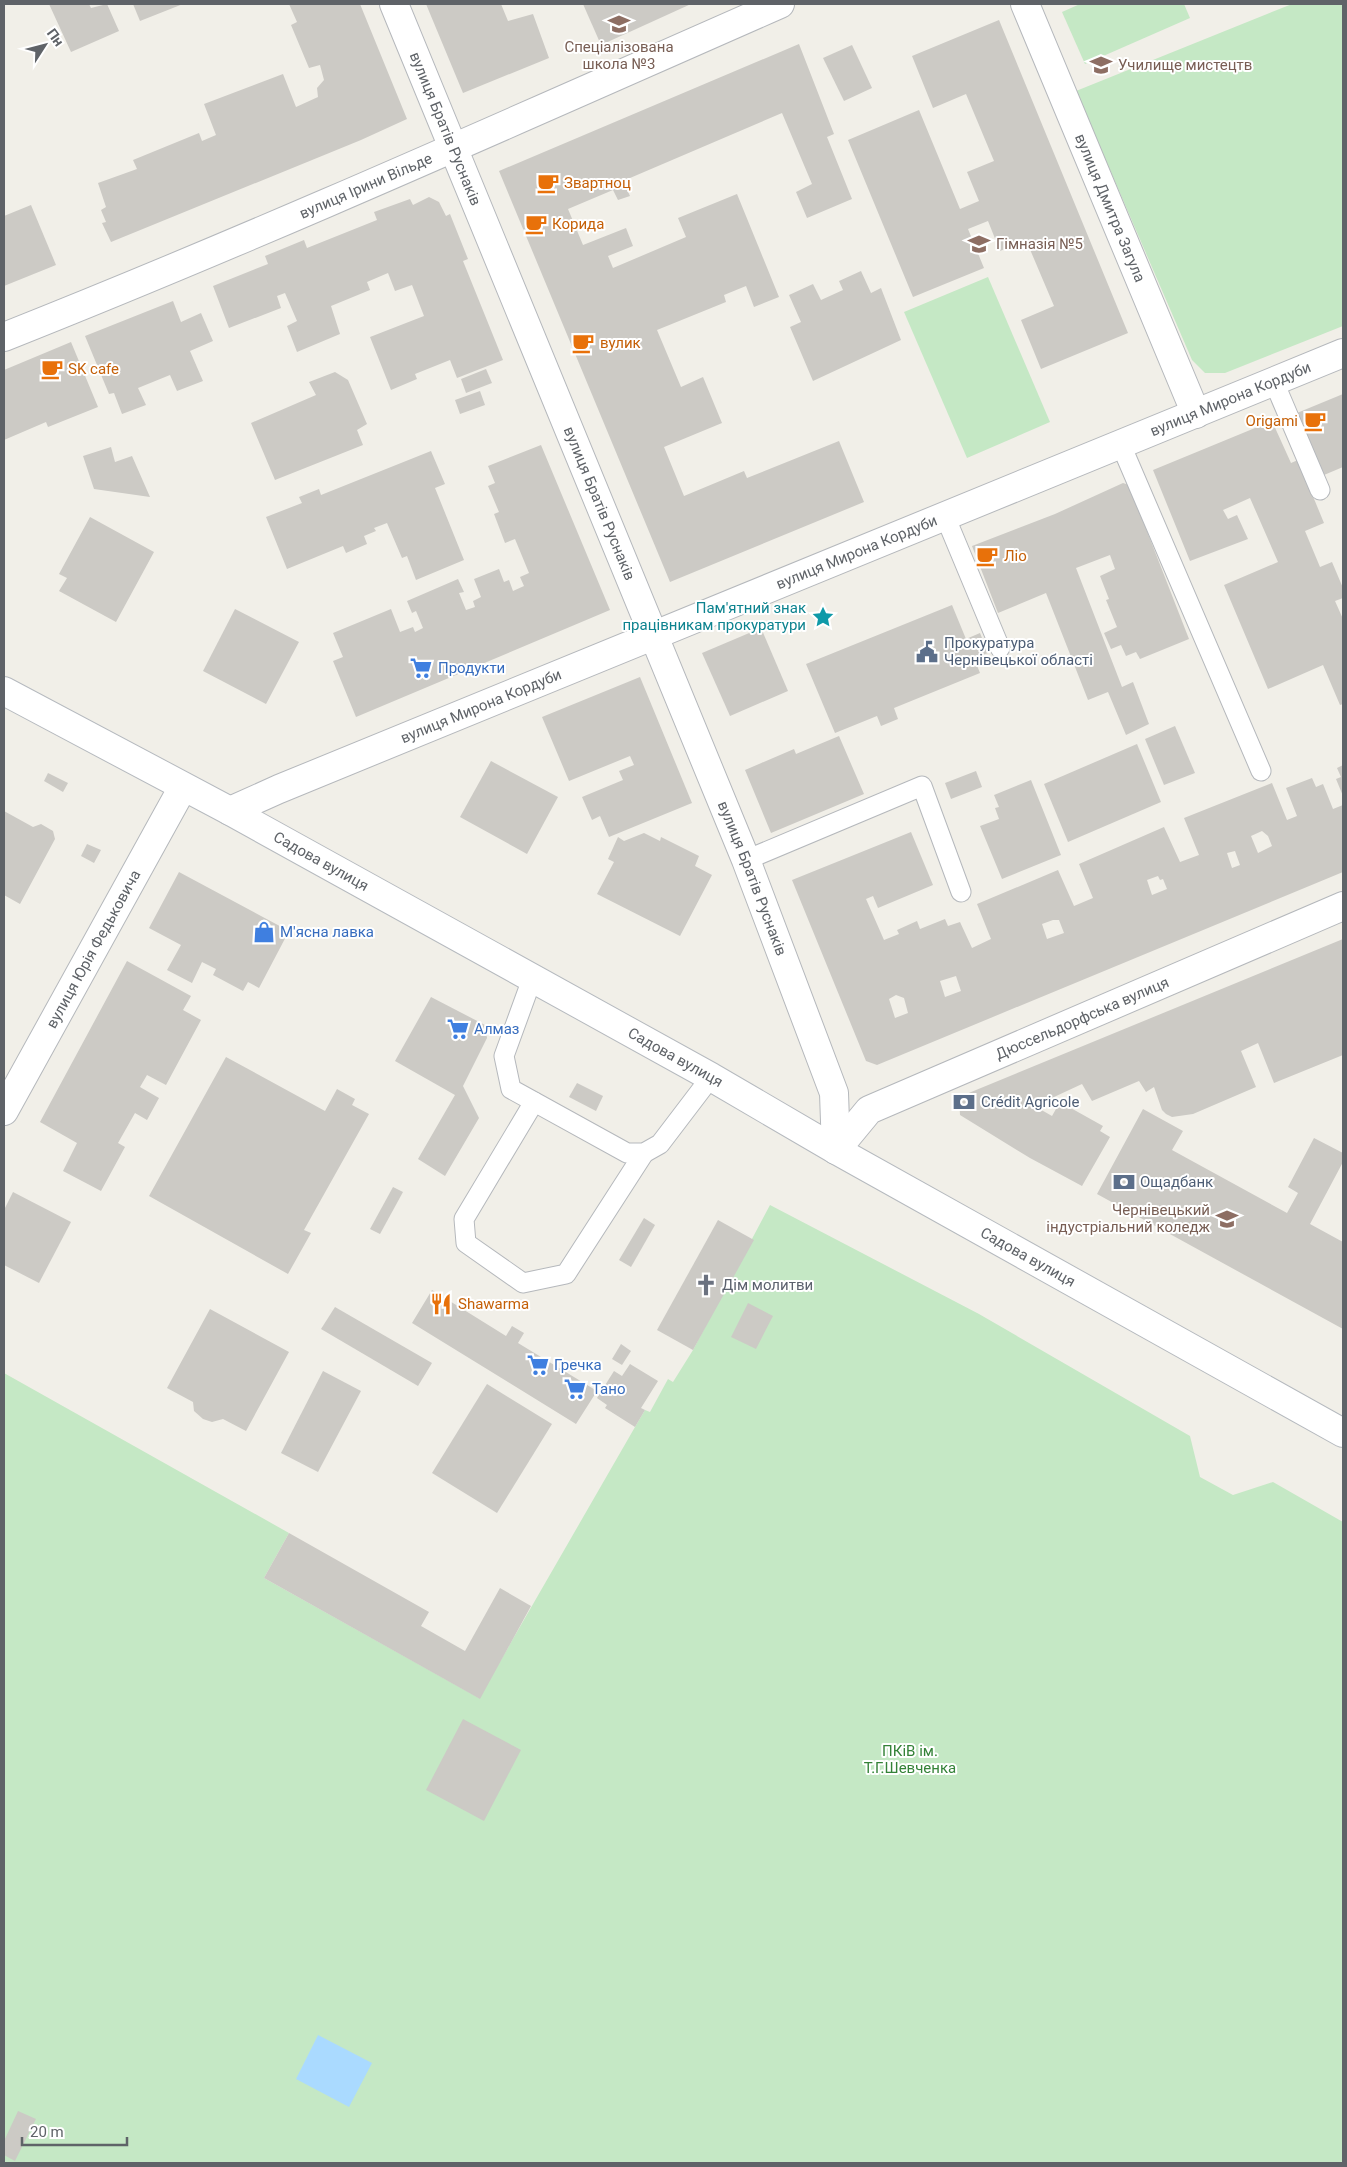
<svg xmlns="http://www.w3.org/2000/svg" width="1347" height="2167" font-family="Roboto,sans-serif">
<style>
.green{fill:#c5e8c5}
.water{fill:#aadaff}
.building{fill:#cccac5;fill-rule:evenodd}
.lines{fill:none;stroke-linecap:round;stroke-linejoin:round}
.service-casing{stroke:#b5b8bc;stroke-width:21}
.pedestrian-casing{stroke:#b5b8bc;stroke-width:30}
.minor-casing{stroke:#b5b8bc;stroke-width:30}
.tertiary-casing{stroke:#b5b8bc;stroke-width:30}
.secondary-casing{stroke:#b6babf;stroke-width:30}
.service{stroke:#fff;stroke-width:19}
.pedestrian{stroke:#fff;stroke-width:28}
.minor{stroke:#fff;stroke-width:28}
.tertiary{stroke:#fff;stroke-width:28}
.secondary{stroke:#fff;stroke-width:28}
.labels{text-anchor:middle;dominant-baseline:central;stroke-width:4;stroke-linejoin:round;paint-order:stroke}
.education-label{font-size:15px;fill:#785e54;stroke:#fff;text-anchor:start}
.street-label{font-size:15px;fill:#5f6368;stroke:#fff}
.food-label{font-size:15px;fill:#c56008;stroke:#fff;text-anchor:start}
.culture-label{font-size:15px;fill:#0d838f;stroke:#fff;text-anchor:end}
.service-label{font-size:15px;fill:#4e5e75;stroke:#fff;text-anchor:start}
.shop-label{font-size:15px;fill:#366cbe;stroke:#fff;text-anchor:start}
.worship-label{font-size:15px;fill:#5b616d;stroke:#fff;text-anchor:start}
.park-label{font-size:15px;fill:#348238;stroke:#fff}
</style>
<rect width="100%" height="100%" fill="#f1efe8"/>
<g class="green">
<path d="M1080,4H1184L1190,18L1085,64L1062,12Z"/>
<path d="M1292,4H1343V326L1225,373H1205L1192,360L1076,91Z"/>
<path d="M988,277L1050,422L967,458L904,312Z"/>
<path d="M770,1205L979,1314L1190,1436L1200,1477L1233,1495L1273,1482L1343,1522V2163H4V1373L289,1533L264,1578L479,1698L635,1427L645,1410L650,1412L668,1379L673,1382L693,1350Z"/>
</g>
<path class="water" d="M318,2035L372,2063L349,2107L296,2079Z"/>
<g class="building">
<path d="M49,4H89L91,8L107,4L119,31L71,52Z"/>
<path d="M133,4H183L140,21Z"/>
<path d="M289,4H360L407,119L361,140L111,242L102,223L106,222L101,210L106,207L98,183L137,169L133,160L199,133L202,141L216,135L204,104L283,74L296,107L318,97L317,88L324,80L320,65L309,68L291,25L297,22Z"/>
<path d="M426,4H501L508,21L533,14L549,58L463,93Z"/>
<path d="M583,4H691L601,45Z"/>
<path d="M999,20L1128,333L1041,369L1021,320L1054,306L1026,240L1000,251L988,221L968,229L984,268L913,297L848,140L919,110L960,209L979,201L967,172L994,161L966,94L933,108L912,56Z"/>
<path d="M799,44L834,134L827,137L852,199L807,218L796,192L812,184L782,113L623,181L630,196L618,200L613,190L568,209L583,245L626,228L633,246L608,256L613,268L686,237L678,218L737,194L779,297L754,307L746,286L724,295L726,302L657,330L681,387L703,377L722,423L664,447L684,496L744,471L747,478L839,441L864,502L670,582L499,171Z"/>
<path d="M852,45L872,88L844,101L823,58Z"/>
<path d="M429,197L439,202L446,216L450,214L468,259L463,261L503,360L457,378L450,360L415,374L417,379L391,390L370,337L424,316L412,285L395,291L388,273L367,282L370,290L331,306L340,334L297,352L287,326L297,321L285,293L277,296L281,308L229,328L213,286L268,264L265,256L304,240L307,248L377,220L374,212L410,199L413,205Z"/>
<path d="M31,205L56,265L4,286V216Z"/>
<path d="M861,271L871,293L881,288L901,340L813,381L790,327L801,322L789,295L813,284L821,300L843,290L839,281Z"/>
<path d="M173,301L181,322L201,313L213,341L190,351L203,381L177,391L170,375L138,388L146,405L122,414L114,393L109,394L85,336Z"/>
<path d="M71,342L98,407L48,427L46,422L4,440V370Z"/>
<path d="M486,369L492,383L466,393L461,379Z"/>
<path d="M335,372L348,380L367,424L357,430L363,445L275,480L251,423L316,395L309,382Z"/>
<path d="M480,391L485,405L460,414L455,400Z"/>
<path d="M1343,394V467L1324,475L1297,413Z"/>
<path d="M1272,421L1291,463L1298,460L1324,523L1305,531L1320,567L1332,562L1343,588V598L1335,601L1343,619V704L1340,705L1323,665L1268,689L1224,585L1278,562L1250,498L1223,510L1228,519L1237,515L1248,539L1190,561L1153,470Z"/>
<path d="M541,445L610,610L356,717L333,661L343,657L333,633L391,609L400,632L413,627L415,632L423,628L416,611L412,613L407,601L458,579L464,592L459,593L466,610L475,607L473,601L481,597L474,579L499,569L504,582L509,580L513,591L524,586L520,577L529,573L515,539L505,543L494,514L499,512L488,486L495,483L488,466Z"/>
<path d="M111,447L115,462L132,456L150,497L94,489L83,456Z"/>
<path d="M431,451L445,484L435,488L464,560L416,580L407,556L402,558L387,523L374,528L376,531L364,536L367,544L346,553L343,546L287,569L266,517L302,503L299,497L319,489L321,495Z"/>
<path d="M1123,483L1129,485L1189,639L1140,659L1136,652L1126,656L1121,645L1111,649L1104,633L1117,627L1106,600L1109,599L1100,576L1115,569L1110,555L1076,568L1122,687L1133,682L1149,724L1126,735L1108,692L1088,700L1046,593L998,613L972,546L1055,514Z"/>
<path d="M90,517L154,552L116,622L59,591L67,578L59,574Z"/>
<path d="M952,605L966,639L980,633L988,653L974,658L980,673L894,708L898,719L881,726L877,716L835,733L806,664Z"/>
<path d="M235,609L299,642L266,704L203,671Z"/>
<path d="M761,628L788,691L730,716L702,653Z"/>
<path d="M640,677L692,803L609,837L600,816L592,820L582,797L623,780L619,771L634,765L630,756L569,781L542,717Z"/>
<path d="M1175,726L1195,773L1164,785L1145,739Z"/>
<path d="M839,736L864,794L771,833L745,770L794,749L796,754Z"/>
<path d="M1137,744L1161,802L1068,842L1044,784Z"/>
<path d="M491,761L558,797L527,854L460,817Z"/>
<path d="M1343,765V796L1336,779L1341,777L1337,768Z"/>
<path d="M976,771L982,787L951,799L945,783Z"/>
<path d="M48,773L68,783L63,792L44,781Z"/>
<path d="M1312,778L1316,787L1323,784L1333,809L1343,805V872L877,1065L866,1061L792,880L911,832L933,885L878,908L873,896L866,899L884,940L899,934L897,930L917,921L920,929L945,919L948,926L960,922L972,948L991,939L977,904L1058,870L1074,906L1093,898L1079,864L1164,827L1180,862L1199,855L1184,818L1272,783L1287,820L1297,816L1286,788ZM1262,831L1268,836L1272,846L1258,853L1251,836ZM1235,851L1240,865L1232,868L1227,853ZM1158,876L1160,880L1163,879L1167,889L1152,895L1147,880ZM1053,920H1059L1064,933L1047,939L1042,924ZM956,976L961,991L945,997L940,981ZM896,995L904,998L908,1013L895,1018L889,999Z"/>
<path d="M1031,780L1061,855L1002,879L980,826L999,819L995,808L999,807L994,795Z"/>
<path d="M4,811L33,827L41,824L53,831L55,839L20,904L4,895Z"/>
<path d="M644,833L660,841L661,837L699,856L695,866L712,875L680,936L597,894L614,862L608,859L618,837L624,841Z"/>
<path d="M87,844L101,850L94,863L81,856Z"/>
<path d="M179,872L289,931L259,988L248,982L243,991L213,975L216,969L202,962L192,983L167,970L181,945L149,928Z"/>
<path d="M1343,939V1055L1274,1083L1258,1043L1241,1051L1256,1087L1193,1114L1172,1117L1166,1114L1162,1110L1154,1087L1146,1092L1139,1081L1092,1101L1082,1084L1039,1104L1038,1108L1052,1116L1060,1102L1103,1126L1100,1131L1110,1137L1082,1186L1030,1158L960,1115L959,1097Z"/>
<path d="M127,961L191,996L183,1010L201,1020L166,1085L147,1075L140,1087L159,1098L147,1120L135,1113L118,1143L125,1147L101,1191L63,1171L77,1143L40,1122Z"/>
<path d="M431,997L485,1025L487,1038L463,1086L479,1118L445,1176L418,1159L455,1095L395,1061Z"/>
<path d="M226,1057L325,1111L337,1089L355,1099L352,1105L369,1114L304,1230L311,1233L288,1274L149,1196Z"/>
<path d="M577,1083L603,1096L596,1111L569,1097Z"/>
<path d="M1143,1109L1183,1131L1172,1150L1287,1213L1298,1193L1288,1187L1314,1138L1343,1153V1162L1310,1224L1343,1242V1329L1097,1194Z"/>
<path d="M393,1187L403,1192L380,1234L370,1229Z"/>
<path d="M13,1192L71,1222L39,1283L4,1265V1210Z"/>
<path d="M644,1218L655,1225L631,1267L619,1260Z"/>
<path d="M718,1220L754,1240L693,1350L657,1330Z"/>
<path d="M432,1290L506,1336L512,1326L524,1333L518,1343L597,1391L576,1424L412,1323Z"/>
<path d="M748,1303L773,1316L756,1349L731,1337Z"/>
<path d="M335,1307L432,1363L418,1386L321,1329Z"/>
<path d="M210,1309L289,1352L246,1431L223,1419L212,1422L203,1419L194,1411L193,1402L167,1388Z"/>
<path d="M621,1344L631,1351L622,1365L612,1359Z"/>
<path d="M630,1364L658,1381L641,1408L645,1410L635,1427L605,1408L607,1405L597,1398L614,1371L622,1376Z"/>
<path d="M323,1371L361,1391L318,1472L281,1453Z"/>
<path d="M487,1384L552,1424L497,1513L432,1473Z"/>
<path d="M289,1533L429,1612L421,1626L465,1651L500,1588L531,1606L480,1699L264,1578Z"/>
<path d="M463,1719L521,1750L484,1821L426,1790Z"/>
<path d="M18,2111L36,2119L15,2161L4,2155V2141Z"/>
</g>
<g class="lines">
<g class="service-casing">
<g id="service">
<path d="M1274,382L1320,490"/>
<path d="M1121,445L1261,771"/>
<path d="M945,516L1000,648"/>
<path d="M746,860L922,786L961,892"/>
<path d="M532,979L504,1056L511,1089L627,1153H644L660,1144L711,1077"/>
<path d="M534,1102L464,1219L466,1243L523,1283L566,1274L644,1153"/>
</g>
</g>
<g class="pedestrian-casing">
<g id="pedestrian">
<path id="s1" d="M1025,4L1196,414"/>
</g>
</g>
<g class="minor-casing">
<g id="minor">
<path id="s2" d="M394,4L746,860L834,1093L836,1150"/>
<path id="s3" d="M4,337C266,233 523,117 780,4"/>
<path id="s4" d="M836,1150L869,1110L1343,906"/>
</g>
</g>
<g class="tertiary-casing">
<g id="tertiary">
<path id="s5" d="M230,811L279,789L1343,353"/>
<path id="s6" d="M4,1111L183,787"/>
</g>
</g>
<g class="secondary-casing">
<g id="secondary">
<path id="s7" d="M4,691L230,811L711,1077L836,1150L1343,1433"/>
</g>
</g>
<use href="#service" class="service"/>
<use href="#pedestrian" class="pedestrian"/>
<use href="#minor" class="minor"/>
<use href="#tertiary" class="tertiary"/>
<use href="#secondary" class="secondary"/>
</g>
<defs>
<g id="school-bare" transform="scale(1.725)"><path d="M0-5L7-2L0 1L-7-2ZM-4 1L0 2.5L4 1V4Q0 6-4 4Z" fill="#8d6e63" stroke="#fff" stroke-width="2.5" paint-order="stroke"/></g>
<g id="university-bare" transform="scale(1.725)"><path d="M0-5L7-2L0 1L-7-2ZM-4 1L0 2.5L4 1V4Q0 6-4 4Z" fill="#8d6e63" stroke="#fff" stroke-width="2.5" paint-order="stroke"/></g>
<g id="cafe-bare" transform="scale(1.725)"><path d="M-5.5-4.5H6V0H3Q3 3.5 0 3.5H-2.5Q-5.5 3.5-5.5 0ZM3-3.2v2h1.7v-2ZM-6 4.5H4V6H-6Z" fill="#e8710a" stroke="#fff" stroke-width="2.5" paint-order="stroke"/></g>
<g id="sight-bare" transform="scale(1.725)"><path d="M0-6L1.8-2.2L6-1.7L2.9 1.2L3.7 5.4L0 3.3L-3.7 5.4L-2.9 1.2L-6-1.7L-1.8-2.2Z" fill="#0f9aa8" stroke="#fff" stroke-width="2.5" paint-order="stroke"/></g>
<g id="civic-bare" transform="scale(1.725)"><path d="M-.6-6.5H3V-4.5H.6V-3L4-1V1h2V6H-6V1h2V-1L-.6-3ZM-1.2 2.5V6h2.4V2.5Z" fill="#5c6f8a" stroke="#fff" stroke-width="2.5" paint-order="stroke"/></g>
<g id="supermarket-bare" transform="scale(1.725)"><path d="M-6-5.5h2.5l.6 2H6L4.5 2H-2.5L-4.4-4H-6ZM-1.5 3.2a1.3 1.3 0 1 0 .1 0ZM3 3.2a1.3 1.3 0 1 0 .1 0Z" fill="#3f7fe0" stroke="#fff" stroke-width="2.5" paint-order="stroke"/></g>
<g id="shop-bare" transform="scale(1.725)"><path d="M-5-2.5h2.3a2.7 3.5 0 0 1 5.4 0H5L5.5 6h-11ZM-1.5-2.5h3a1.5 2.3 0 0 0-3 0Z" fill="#3f7fe0" stroke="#fff" stroke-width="2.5" paint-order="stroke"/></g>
<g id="bank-bare" transform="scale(1.725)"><path d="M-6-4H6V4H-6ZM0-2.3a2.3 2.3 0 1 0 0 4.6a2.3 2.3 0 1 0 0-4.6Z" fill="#5c6f8a" stroke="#fff" stroke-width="2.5" paint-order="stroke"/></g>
<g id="church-bare" transform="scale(1.725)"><path d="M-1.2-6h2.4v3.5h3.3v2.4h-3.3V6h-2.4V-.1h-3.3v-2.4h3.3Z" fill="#6b7280" stroke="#fff" stroke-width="2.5" paint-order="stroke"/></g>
<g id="restaurant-bare" transform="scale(1.725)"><path d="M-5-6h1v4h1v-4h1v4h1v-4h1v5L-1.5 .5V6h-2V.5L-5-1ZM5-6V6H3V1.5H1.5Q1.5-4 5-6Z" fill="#e8710a" stroke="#fff" stroke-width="2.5" paint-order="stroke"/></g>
</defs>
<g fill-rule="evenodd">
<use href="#school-bare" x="619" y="24"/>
<use href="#university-bare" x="1101" y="65"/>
<use href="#cafe-bare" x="548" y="183"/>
<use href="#cafe-bare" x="536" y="224"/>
<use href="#school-bare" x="979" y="244"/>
<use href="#cafe-bare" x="583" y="343"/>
<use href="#cafe-bare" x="52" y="369"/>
<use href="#cafe-bare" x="1315" y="421"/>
<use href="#cafe-bare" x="987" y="556"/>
<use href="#sight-bare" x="823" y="617"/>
<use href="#civic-bare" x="927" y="652"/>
<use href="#supermarket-bare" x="421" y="668"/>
<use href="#shop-bare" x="264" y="932"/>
<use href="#supermarket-bare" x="458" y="1029"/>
<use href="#bank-bare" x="964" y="1102"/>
<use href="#bank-bare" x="1124" y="1182"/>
<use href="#university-bare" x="1227" y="1219"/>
<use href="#church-bare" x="706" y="1285"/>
<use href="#restaurant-bare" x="441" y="1304"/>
<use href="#supermarket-bare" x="538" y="1365"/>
<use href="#supermarket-bare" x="575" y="1389"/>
</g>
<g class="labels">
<g class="education-label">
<text x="619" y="47" text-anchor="middle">Спеціалізована<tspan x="619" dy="17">школа №3</tspan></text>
<text x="1118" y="65">Училище мистецтв</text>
<text x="996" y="244">Гімназія №5</text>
<text x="1210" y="1210" text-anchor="end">Чернівецький<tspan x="1210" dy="17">індустріальний коледж</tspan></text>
</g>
<g class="street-label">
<text stroke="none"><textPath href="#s2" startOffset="135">вулиця Братів Руснаків</textPath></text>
<text stroke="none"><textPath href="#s3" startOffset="392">вулиця Ірини Вільде</textPath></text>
<text stroke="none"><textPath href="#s1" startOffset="221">вулиця Дмитра Загула</textPath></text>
<text stroke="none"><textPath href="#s5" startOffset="1082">вулиця Мирона Кордуби</textPath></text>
<text stroke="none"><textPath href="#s2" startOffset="540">вулиця Братів Руснаків</textPath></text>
<text stroke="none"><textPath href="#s5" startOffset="678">вулиця Мирона Кордуби</textPath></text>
<text stroke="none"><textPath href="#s5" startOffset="272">вулиця Мирона Кордуби</textPath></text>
<text stroke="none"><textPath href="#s7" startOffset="360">Садова вулиця</textPath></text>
<text stroke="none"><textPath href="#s2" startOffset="945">вулиця Братів Руснаків</textPath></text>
<text stroke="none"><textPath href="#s6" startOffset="185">вулиця Юрія Федьковича</textPath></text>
<text stroke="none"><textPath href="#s4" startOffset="284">Дюссельдорфська вулиця</textPath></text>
<text stroke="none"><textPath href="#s7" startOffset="765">Садова вулиця</textPath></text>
<text stroke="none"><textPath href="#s7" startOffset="1170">Садова вулиця</textPath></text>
</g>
<g class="food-label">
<text x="564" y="183">Звартноц</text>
<text x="552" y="224">Корида</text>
<text x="600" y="343">вулик</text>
<text x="68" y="369">SK cafe</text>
<text x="1298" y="421" text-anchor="end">Origami</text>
<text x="1004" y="556">Ліо</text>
<text x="458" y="1304">Shawarma</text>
</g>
<g class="culture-label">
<text x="806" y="608">Пам'ятний знак<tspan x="806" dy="17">працівникам прокуратури</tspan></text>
</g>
<g class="service-label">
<text x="944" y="643">Прокуратура<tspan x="944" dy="17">Чернівецької області</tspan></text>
<text x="981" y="1102">Crédit Agricole</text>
<text x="1140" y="1182">Ощадбанк</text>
</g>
<g class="shop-label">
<text x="438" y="668">Продукти</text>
<text x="280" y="932">М'ясна лавка</text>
<text x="474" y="1029">Алмаз</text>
<text x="554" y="1365">Гречка</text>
<text x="592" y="1389">Тано</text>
</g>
<g class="worship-label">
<text x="722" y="1285">Дім молитви</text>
</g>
<g class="park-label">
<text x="910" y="1751">ПКіВ ім.<tspan x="910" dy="17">Т.Г.Шевченка</tspan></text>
</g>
</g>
<rect width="1347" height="2167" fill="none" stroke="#5f6368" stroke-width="10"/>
<g transform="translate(45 45) rotate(54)" stroke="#ffffff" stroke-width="4" paint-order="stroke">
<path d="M0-4L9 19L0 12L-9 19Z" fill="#5f6368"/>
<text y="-8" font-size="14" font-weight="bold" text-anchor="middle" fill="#5f6368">Пн</text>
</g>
<path d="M22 2137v8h105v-8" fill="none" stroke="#5f6368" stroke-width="2.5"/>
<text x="30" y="2137" font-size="15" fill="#5f6368" stroke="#ffffff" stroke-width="4" paint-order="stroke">20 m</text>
</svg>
